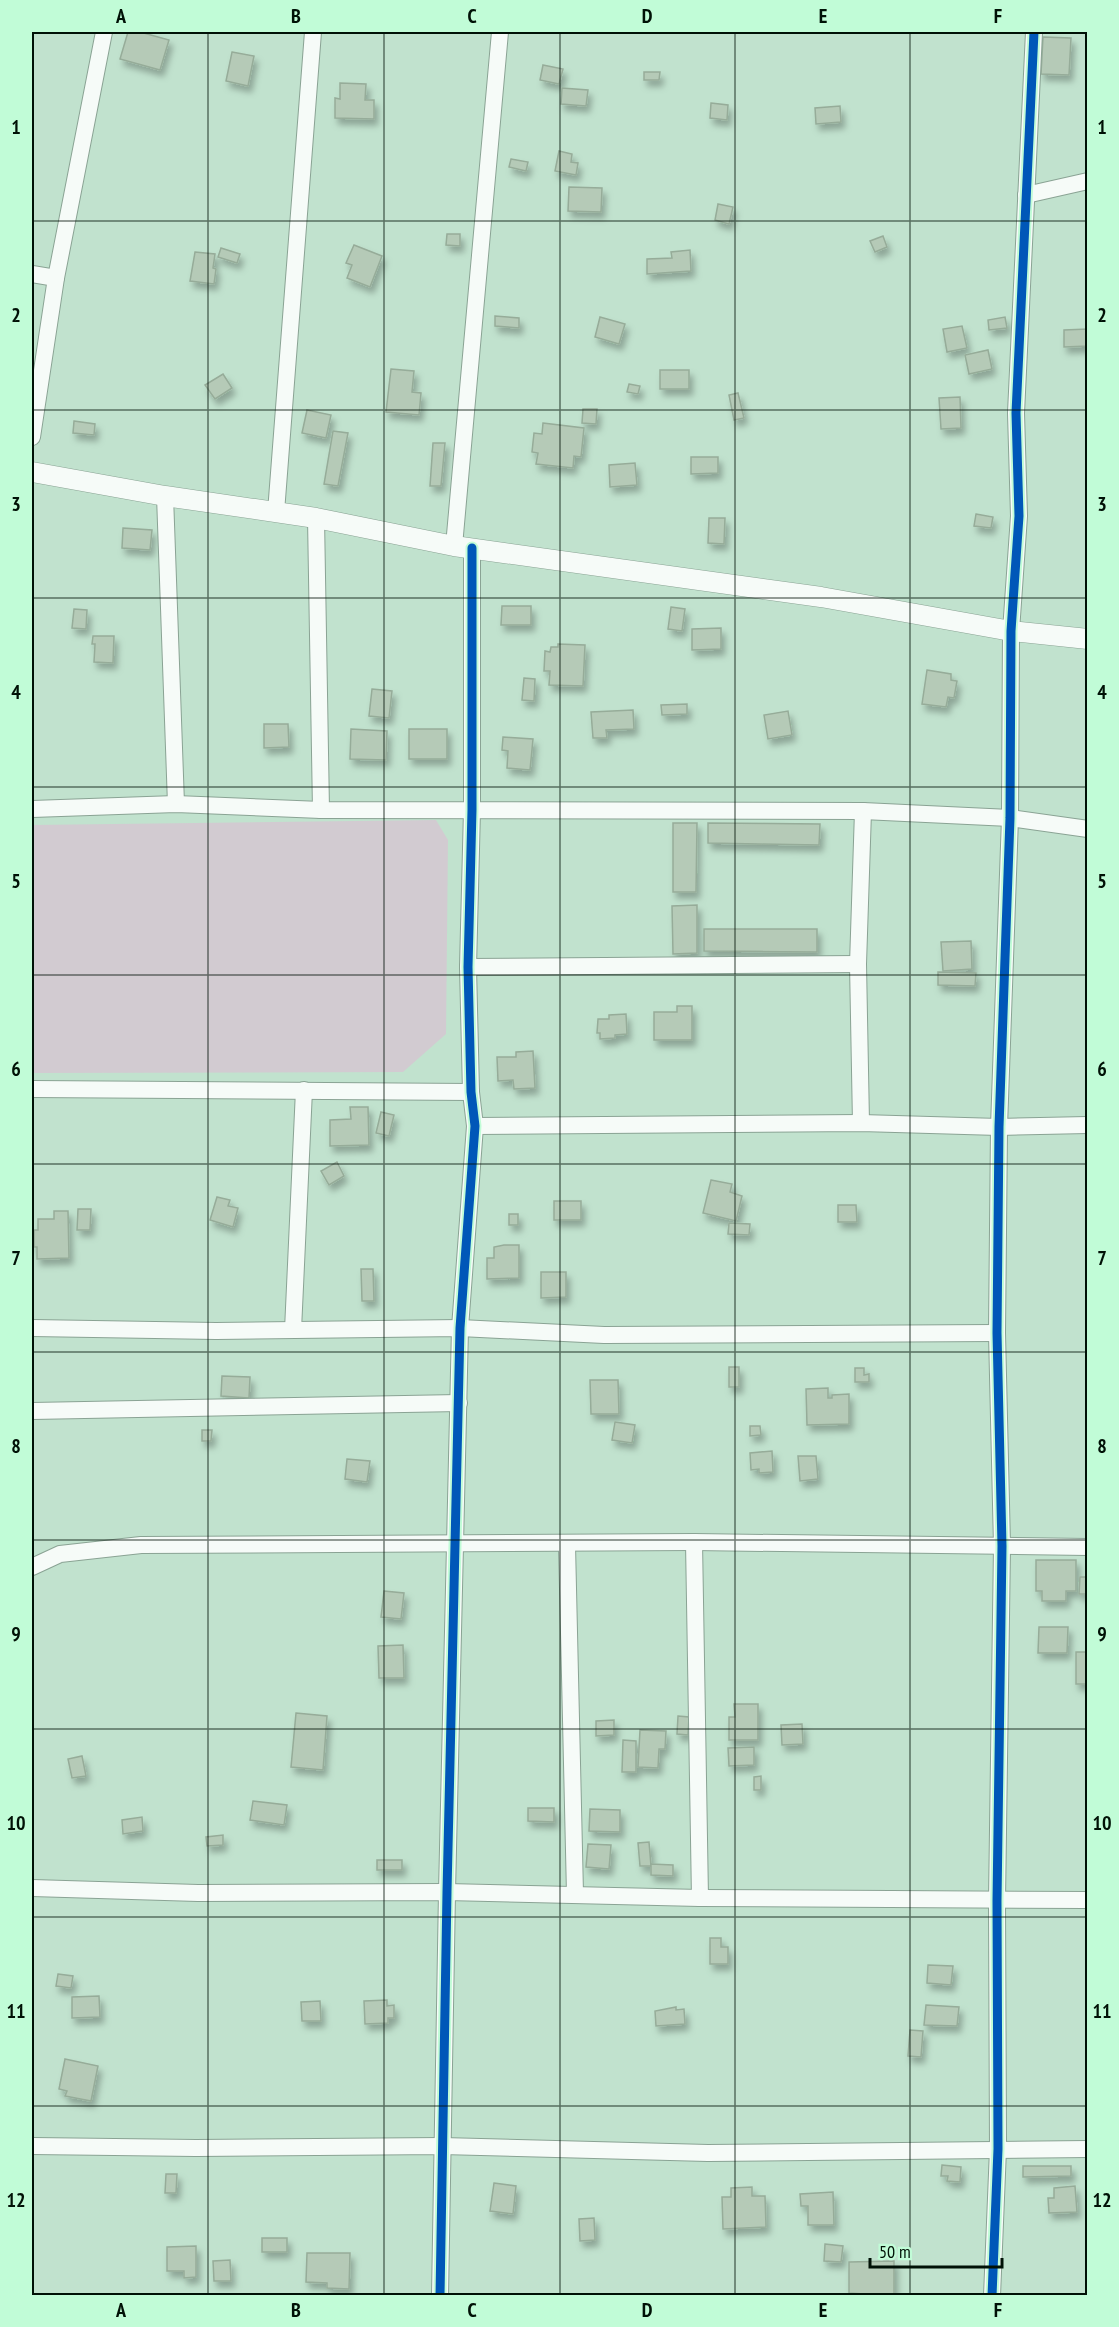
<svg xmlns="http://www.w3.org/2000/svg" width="1119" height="2327" font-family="'PT Sans Narrow',sans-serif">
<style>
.green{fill:#d2cbd1}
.building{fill:#b5cab7;stroke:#96ac99;stroke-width:1.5;filter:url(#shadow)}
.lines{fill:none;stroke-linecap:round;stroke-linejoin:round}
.minor-casing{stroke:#8aa394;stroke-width:18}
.tertiary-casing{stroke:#8aa394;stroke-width:21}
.minor{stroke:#f6fbf8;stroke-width:16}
.tertiary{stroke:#f6fbf8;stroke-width:20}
.cycleway-casing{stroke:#c1fcd7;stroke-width:13}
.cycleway{stroke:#0057b8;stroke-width:9}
.grid{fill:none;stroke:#001106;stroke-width:1.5;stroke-opacity:0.55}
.neatline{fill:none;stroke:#001106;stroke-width:2}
.grid-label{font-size:20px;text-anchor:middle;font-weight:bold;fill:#001106}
</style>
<defs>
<filter id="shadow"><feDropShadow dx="3.5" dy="6" stdDeviation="3" flood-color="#0004"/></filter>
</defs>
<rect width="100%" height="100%" fill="#c1e2ce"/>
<path class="green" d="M436,820L448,840L446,1034L403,1072L32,1073V825Z"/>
<g class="building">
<path d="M128,32H140L169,40L160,70L120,59Z"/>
<path d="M1043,37L1071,38L1069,75L1041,74Z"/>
<path d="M232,52L254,56L248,86L226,81Z"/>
<path d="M543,65L563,69L559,84L540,80Z"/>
<path d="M644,72H660L659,80H644Z"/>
<path d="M340,83L366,84L365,100H374V119L335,118V98L340,99Z"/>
<path d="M562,88L588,90L586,106L561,104Z"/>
<path d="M711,103L728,105L727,120L710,118Z"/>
<path d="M840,106L841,122L816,124L815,108Z"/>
<path d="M559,151L572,154L571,162L578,163L576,175L555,171Z"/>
<path d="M511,159L528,162L526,171L509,167Z"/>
<path d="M569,187L602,188L601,212L568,211Z"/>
<path d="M718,204L733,207L729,224L715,220Z"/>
<path d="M447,234H460V246L446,245Z"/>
<path d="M883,236L887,247L875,252L870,241Z"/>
<path d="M354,245L382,256L370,287L347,278L352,265L346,263Z"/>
<path d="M221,248L240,254L237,263L218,257Z"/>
<path d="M690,250L691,271L647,274V259L672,258L671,252Z"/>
<path d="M195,252L215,254L213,268L216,269L214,284L190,281Z"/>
<path d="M495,316L519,318V328L495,326Z"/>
<path d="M600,317L625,324L619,344L595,337Z"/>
<path d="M1005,317L1007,328L989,330L988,320Z"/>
<path d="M962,326L967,348L947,352L943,329Z"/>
<path d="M1088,329V346L1064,347V330Z"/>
<path d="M988,350L992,369L969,374L965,355Z"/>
<path d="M391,369L414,371L412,392L421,393L419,415L386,412Z"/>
<rect x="660" y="370" width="29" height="19"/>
<path d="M223,374L232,388L215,399L205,385Z"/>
<path d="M629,384L640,386L638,394L627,392Z"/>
<path d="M738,393L744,418L734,420L729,395Z"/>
<path d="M960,397L961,428L941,429L939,398Z"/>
<path d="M583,409H597L596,424L582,423Z"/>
<path d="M307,410L331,415L326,438L302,433Z"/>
<path d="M74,421L95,424L94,435L73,433Z"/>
<path d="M543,423L584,428L581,457L574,456L573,468L536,464L538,453L532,452L534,433L542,434Z"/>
<path d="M333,431L348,433L338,486L324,484Z"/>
<path d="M433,443H445L441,486H430Z"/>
<path d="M691,457H718V473L691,474Z"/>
<path d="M635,463L637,485L610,487L609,465Z"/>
<path d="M976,514L993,517L991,528L974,526Z"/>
<path d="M709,518H725L724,544L708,543Z"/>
<path d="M123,528L152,530L150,550L122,548Z"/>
<path d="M502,606H531V625H501Z"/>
<path d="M671,607L685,609L682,631L668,629Z"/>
<path d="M74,609L87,610L86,629L72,628Z"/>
<path d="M721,628V649L692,650V629Z"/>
<path d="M93,636H114L113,663L94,662L95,644H92Z"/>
<path d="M558,644L585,645L583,686L549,685L550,671H544L545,651L550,652L551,647H558Z"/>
<path d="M927,670L951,674V680L957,681L954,698L948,697L946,707L922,704Z"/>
<path d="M524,678L535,679L534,701L522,700Z"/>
<path d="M372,689L392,691L389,718L369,716Z"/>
<path d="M687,704V714L662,715L661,705Z"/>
<path d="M633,710L634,729L606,730L607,738H593L591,712Z"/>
<path d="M788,711L792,735L768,739L764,715Z"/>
<path d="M264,724H288L289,747L264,748Z"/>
<path d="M351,729L387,731L386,760L350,759Z"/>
<rect x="409" y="729" width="38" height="30"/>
<path d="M503,737L533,739L530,770L507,768L508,751L502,750Z"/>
<path d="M673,823H697L696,892H673Z"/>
<path d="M708,823L820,824L819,845L708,843Z"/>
<path d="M697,905V953L673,954L672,906Z"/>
<path d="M704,929H817V952L704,951Z"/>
<path d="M971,941L972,969L943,971L941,942Z"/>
<path d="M938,972L976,973L975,986L938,985Z"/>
<path d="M677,1006H692V1040H654V1012H677Z"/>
<path d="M626,1014L627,1034L615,1035V1038L600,1039V1033H597L598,1019H609V1015Z"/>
<path d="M533,1051L535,1088L514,1089L513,1080L498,1081L497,1057H516V1052Z"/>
<path d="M350,1107H368L369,1145L330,1146V1120L351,1119Z"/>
<path d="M381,1112L394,1115L389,1136L376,1133Z"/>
<path d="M337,1162L344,1176L329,1185L321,1171Z"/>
<path d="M711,1180L732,1184L730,1192L742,1196L736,1221L703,1213Z"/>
<path d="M217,1197L230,1200L228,1206L238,1208L233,1227L210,1220Z"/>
<rect x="554" y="1201" width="27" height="19"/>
<path d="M838,1205H856L857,1222H838Z"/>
<path d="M78,1209H91L90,1230H77Z"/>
<path d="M54,1211H68L69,1258L37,1259V1247H34V1230H38V1219H54Z"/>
<rect x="509" y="1214" width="9" height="11"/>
<path d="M729,1223L750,1224L749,1235L728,1234Z"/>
<path d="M504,1245H519V1278L487,1279V1258H494V1247Z"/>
<path d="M361,1269H373L374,1301H362Z"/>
<path d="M541,1272H566V1297L541,1298Z"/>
<rect x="729" y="1367" width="10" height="20"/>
<path d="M855,1368H864V1375L869,1374V1382H855Z"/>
<path d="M222,1376L250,1377L249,1398L221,1396Z"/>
<path d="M590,1380H618L619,1414H591Z"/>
<path d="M828,1388V1398H832V1395L849,1394V1424L807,1425L806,1389Z"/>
<path d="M615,1422L635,1425L632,1443L612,1440Z"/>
<path d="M750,1426H760L761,1435L750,1436Z"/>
<path d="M202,1430H212L211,1441H202Z"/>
<path d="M772,1451L773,1472L759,1473V1469L751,1470L750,1453Z"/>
<path d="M798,1456H816L818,1479L800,1481Z"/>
<path d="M347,1459L370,1461L367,1482L345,1479Z"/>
<path d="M1036,1560H1076V1591H1066V1601H1042V1591H1036Z"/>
<path d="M1080,1577H1088V1594H1079Z"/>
<path d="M384,1591L404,1593L401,1619L381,1617Z"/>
<path d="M1039,1627H1068L1067,1653H1038Z"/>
<path d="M403,1645L404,1678H379L378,1646Z"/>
<rect x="1076" y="1652" width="12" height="32"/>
<path d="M734,1704H758V1740H729V1717H735Z"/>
<path d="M296,1713L327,1716L323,1770L291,1767Z"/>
<path d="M678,1716L689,1717L688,1735L677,1734Z"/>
<path d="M614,1720V1735L596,1736V1721Z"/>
<path d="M802,1724L803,1744L782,1745L781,1725Z"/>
<path d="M640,1730L666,1731L665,1749H659L658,1768L638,1767Z"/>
<path d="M623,1740L636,1741V1772H622Z"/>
<path d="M754,1747V1765L729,1766L728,1748Z"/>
<path d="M82,1756L86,1776L72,1778L68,1759Z"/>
<path d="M761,1776V1790H754V1777Z"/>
<path d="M253,1801L287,1805L284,1825L250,1820Z"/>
<path d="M528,1808H554V1822L528,1821Z"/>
<path d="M590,1809L620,1810V1832L589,1831Z"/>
<path d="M142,1817L143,1831L123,1834L122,1820Z"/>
<path d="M223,1835V1845L207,1846L206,1837Z"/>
<path d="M649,1842L651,1866H640L638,1843Z"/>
<path d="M588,1844L611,1845L609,1869L586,1867Z"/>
<rect x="377" y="1860" width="25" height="10"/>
<path d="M651,1864L673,1865V1876L651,1875Z"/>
<path d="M710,1938H721V1947H728V1964H710Z"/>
<path d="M928,1965L953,1966L951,1985L927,1983Z"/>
<path d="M58,1974L73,1976L71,1988L56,1986Z"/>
<path d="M99,1996L100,2017L72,2018V1997Z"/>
<path d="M387,2000V2006L394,2005V2018H388V2023L365,2024L364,2001Z"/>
<path d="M320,2001L321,2021H302L301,2002Z"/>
<path d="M926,2005L959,2007L957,2026L924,2025Z"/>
<path d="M676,2007V2010L684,2009L685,2024L656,2026L655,2011Z"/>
<path d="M910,2030L923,2031L921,2057L908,2056Z"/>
<path d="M65,2059L98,2066L91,2101L65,2096L67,2091L59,2089Z"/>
<path d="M942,2165L961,2167L960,2182L947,2181L948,2176H941Z"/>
<path d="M1023,2166H1071V2176L1023,2177Z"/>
<path d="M166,2174H177L176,2193H165Z"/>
<path d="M494,2183L516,2186L513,2214L490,2211Z"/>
<path d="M1075,2186L1077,2212L1049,2213L1048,2198H1054V2188Z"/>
<path d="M752,2187V2196H765L766,2227L723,2229L722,2197H731V2188Z"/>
<path d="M833,2192L834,2225H808V2206H801L800,2194Z"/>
<path d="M594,2218L595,2240L580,2241L579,2219Z"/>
<rect x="262" y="2238" width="25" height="14"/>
<path d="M825,2244L843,2246L841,2262L824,2261Z"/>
<path d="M196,2246V2277L184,2278V2271H167V2247Z"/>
<path d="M307,2253H350L349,2289L327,2288V2283L306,2282Z"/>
<path d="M230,2260L231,2281H214L213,2261Z"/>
<path d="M894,2261V2296L849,2293V2262Z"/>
</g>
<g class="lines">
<g class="minor-casing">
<g id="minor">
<path d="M1026,195L1088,181"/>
<path d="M32,274L56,278"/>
<path d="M32,437L56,278L104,32"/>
<path d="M165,496L176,804"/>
<path d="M276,512L313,32"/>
<path d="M316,518L321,810"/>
<path d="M454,546L500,32"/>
<path d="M32,809L176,804L321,810L863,811L1010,818L1088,829"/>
<path d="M468,967L858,964"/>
<path d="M32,1089L471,1092"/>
<path d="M861,1123L858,964L863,811"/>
<path d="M475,1126L861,1123L999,1127L1088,1125"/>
<path d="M32,1328L216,1331L460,1328L604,1335L997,1333"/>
<path d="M293,1330L304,1090"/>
<path d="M32,1411L459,1403"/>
<path d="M694,1542L700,1898"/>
<path d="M567,1545L575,1894"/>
<path d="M32,1567L60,1554L141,1545L694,1542L1088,1547"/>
<path d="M32,1888L198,1893L447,1892L700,1898L1088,1900"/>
<path d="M32,2146L196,2148L442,2146L708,2153L1088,2149"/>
<path d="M440,2296L447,1892L460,1328L475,1126L471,1092L468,967L472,810V548"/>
<path d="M992,2296L998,2149L997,1901L1002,1546L997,1333L999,1127L1010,818L1011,631L1019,516L1016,413L1034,32"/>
</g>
</g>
<g class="tertiary-casing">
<path id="tertiary" d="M32,472L165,496L316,518L454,546L821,597L1011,631L1088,639"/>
</g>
<use href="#minor" class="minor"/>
<use href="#tertiary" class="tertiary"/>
<g class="cycleway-casing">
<g id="cycleway">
<path d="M440,2296L447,1892L460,1328L475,1126L471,1092L468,967L472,810V548"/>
<path d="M992,2296L998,2149L997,1901L1002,1546L997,1333L999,1127L1010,818L1011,631L1019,516L1016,413L1034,32"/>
</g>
</g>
<use href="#cycleway" class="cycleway"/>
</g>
<path class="grid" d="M208,32V2296M384,32V2296M560,32V2296M735,32V2296M910,32V2296M32,221H1088M32,410H1088M32,598H1088M32,787H1088M32,975H1088M32,1164H1088M32,1352H1088M32,1540H1088M32,1729H1088M32,1917H1088M32,2106H1088"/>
<rect width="1119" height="2327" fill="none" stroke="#c1fcd7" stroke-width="66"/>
<path d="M870 2258v9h132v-9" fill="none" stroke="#001106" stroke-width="3"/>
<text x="879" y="2258" font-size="18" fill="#001106" stroke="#c1fcd7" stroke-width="4.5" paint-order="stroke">50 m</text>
<rect x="33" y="33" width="1053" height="2261" class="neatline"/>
<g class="grid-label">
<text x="121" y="23">A</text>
<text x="296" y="23">B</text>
<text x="472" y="23">C</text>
<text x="647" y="23">D</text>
<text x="823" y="23">E</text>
<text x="998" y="23">F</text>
<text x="16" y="134">1</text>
<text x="1102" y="134">1</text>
<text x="16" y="322">2</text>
<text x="1102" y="322">2</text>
<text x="16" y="511">3</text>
<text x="1102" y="511">3</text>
<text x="16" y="699">4</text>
<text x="1102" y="699">4</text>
<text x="16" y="888">5</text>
<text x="1102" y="888">5</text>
<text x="16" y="1076">6</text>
<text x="1102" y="1076">6</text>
<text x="16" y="1265">7</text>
<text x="1102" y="1265">7</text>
<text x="16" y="1453">8</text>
<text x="1102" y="1453">8</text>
<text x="16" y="1641">9</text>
<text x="1102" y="1641">9</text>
<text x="16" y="1830">10</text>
<text x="1102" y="1830">10</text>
<text x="16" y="2018">11</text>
<text x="1102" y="2018">11</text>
<text x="16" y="2207">12</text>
<text x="1102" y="2207">12</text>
<text x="121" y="2317">A</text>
<text x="296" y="2317">B</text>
<text x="472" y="2317">C</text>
<text x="647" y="2317">D</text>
<text x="823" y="2317">E</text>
<text x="998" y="2317">F</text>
</g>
</svg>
